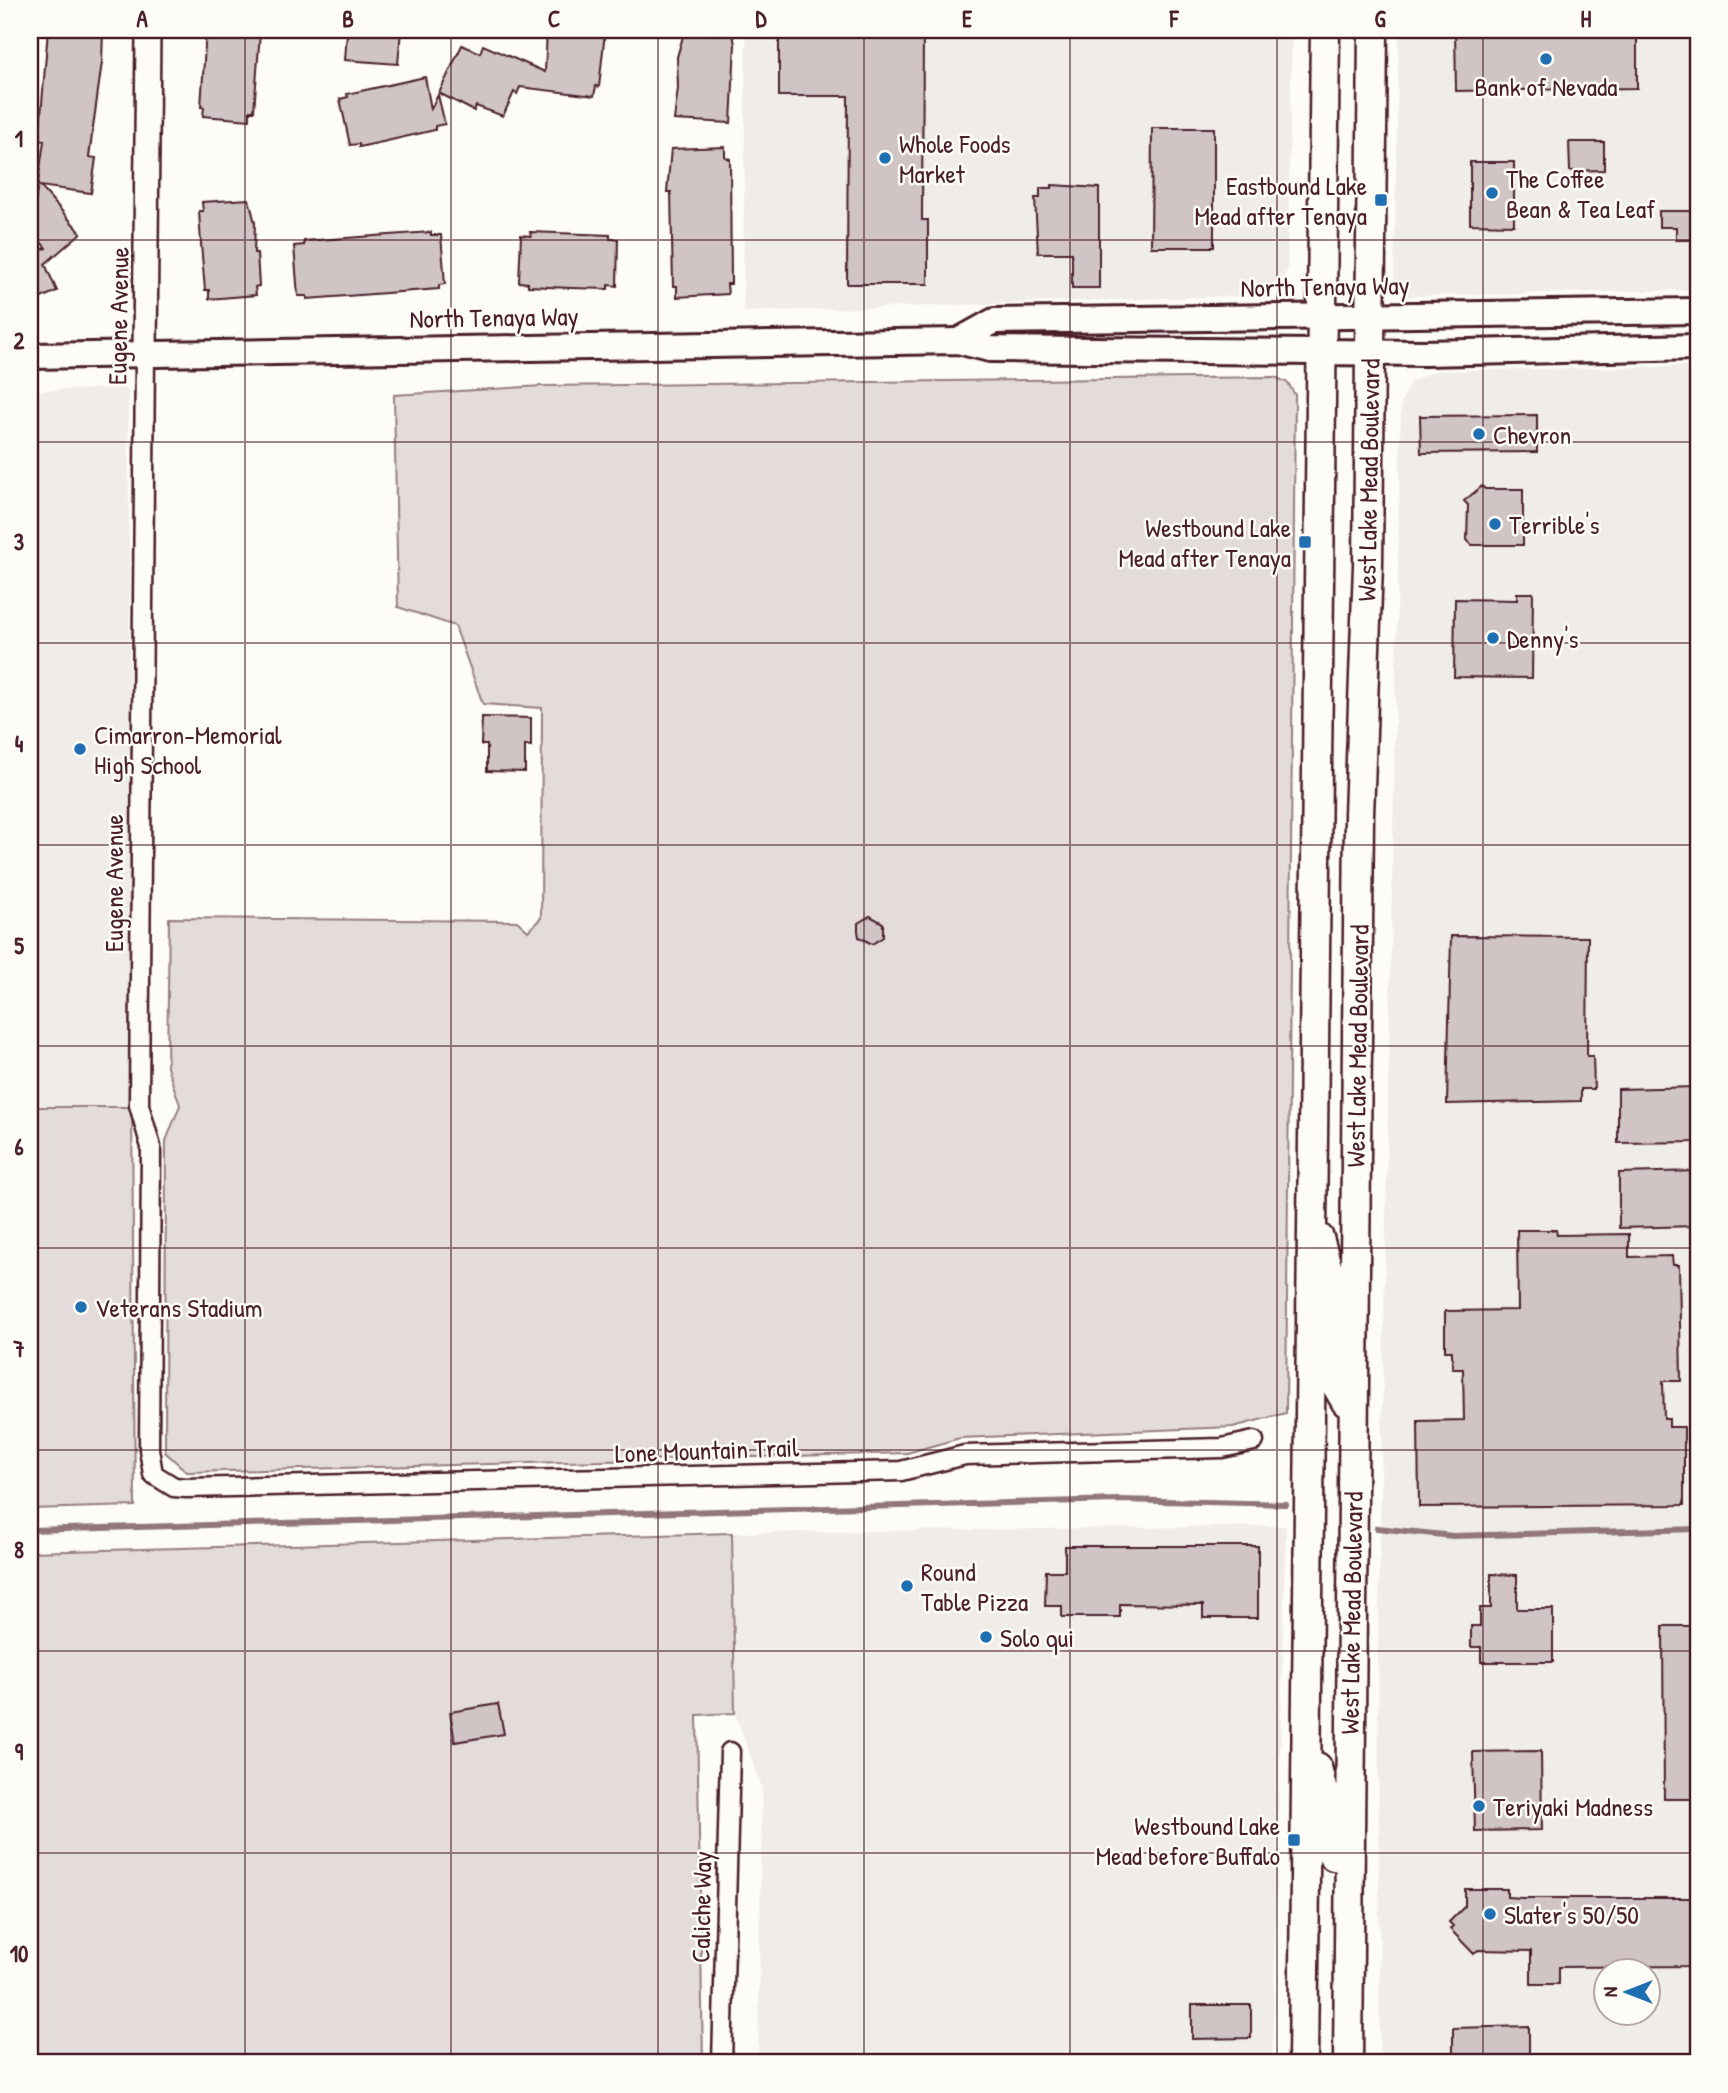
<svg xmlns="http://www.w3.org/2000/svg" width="1728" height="2093" font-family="'Patrick Hand',sans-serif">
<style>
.built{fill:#f0ece8;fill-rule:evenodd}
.green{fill:#e3dcda;stroke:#967e82;stroke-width:2}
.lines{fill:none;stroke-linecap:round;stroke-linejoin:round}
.stream{stroke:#91777b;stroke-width:6}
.building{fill:#d0c5c4;stroke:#4a1f2b;stroke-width:2}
.minor-casing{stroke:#4a1f2b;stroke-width:23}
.tertiary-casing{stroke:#4a1f2b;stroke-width:28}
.secondary-casing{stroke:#4a1f2b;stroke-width:30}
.primary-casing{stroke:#4a1f2b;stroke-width:33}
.minor{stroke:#fdfcf7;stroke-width:18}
.tertiary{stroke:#fdfcf7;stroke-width:23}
.secondary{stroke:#fdfcf7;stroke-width:24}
.primary{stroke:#fdfcf7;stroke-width:28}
.grid{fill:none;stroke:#4a1f2b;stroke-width:2;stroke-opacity:0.55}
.poi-dot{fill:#1f6fb2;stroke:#fdfcf7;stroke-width:2.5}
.labels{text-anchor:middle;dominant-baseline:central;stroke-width:5;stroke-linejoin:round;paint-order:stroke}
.poi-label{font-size:26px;fill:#4a1f2b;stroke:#fdfcf7;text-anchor:start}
.street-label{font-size:26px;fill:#4a1f2b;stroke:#fdfcf7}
.neatline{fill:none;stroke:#4a1f2b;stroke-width:2.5}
.grid-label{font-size:23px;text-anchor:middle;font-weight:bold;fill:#4a1f2b}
</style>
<rect width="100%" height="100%" fill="#fdfcf7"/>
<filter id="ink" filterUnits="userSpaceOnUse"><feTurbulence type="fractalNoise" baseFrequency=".0143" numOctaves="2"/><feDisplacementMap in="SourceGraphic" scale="14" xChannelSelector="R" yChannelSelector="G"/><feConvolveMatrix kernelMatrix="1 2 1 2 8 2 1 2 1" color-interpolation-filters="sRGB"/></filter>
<g filter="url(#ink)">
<g class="built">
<path d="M746,30H1292L1287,271L1277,288L1263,295L743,312Z"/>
<path d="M1399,30H1698V290L1408,296L1394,280Z"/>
<path d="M1698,366V2063H1380L1378,1650L1401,404L1410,382L1435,371ZM1606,1970H1648V2012H1606Z"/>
<path d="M128,388L135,1506L30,1509V391Z"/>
<path d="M1286,1526L1272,2063H758L762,1788L735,1713L732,1533Z"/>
</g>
<g class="green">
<path d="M1275,377L1288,383L1295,395L1286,1413L1233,1427L960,1438L907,1453L187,1472L165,1452L166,1141L180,1105L167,1067L169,918L517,921L528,931L541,918L542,708L483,704L455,626L398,607L394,395L543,386Z"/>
<path d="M30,1107H132L135,1506L30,1509Z"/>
<path d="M732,1533L735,1713L697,1715L703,2063H30V1552Z"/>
</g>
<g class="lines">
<g class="stream">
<path d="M1377,1528L1453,1536L1698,1529"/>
<path d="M30,1530L1118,1500L1286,1504"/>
</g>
</g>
<g class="building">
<path d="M48,30H103L102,62L89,157L96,158L91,193L40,186L81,233L45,264L57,291L30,303V230L39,251L46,248L30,229V208L35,204L44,141L39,140Z"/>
<path d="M206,30L260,32L254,111H250V120L203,116L204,107H201Z"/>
<path d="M351,30H401L398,64L345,60L347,33Z"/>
<path d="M547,30L605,32L599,87L596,86L594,96L520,87L517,94L514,92L503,116L476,106L474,111L439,93L462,45L480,53L483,45L545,72Z"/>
<path d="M779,30H923L922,220H928V284H847L848,96H779Z"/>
<path d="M1455,30H1637V88L1456,91Z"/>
<path d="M684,33L733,35L735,44L731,123L674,120L678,88L677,57Z"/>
<path d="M425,77L431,109L438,95L445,124L435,126V130L387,141L359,147V144L350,145L340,99L348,97L347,94Z"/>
<path d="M1152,128H1214V247H1151Z"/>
<path d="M1569,142H1604V170L1570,171Z"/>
<path d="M725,147V157L730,159L731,284H727L728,294L677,297V286H673L671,192H667L671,149Z"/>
<path d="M1470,162H1514V225L1470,224Z"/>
<path d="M1052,185L1099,188V288H1072V253H1038L1035,198H1040V188H1052Z"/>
<path d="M249,199L255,223L254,253H257L259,286L255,287L256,295L209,299V290H205L201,244L199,211H203L202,202Z"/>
<path d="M1659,211H1698V240H1676V227H1659Z"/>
<path d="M431,232V235H441L445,284L439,285V289L307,299V296H298L294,246L304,245V241Z"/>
<path d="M530,232L610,235V239H618L617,286L608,285V289L571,288L528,286V283L519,282L521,235L531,236Z"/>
<path d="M1537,415V452L1421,453L1420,416Z"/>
<path d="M1482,486L1485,489H1523V545H1472L1467,540L1468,505L1464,501Z"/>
<path d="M1517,593H1533L1532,678L1454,677L1455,599L1517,600Z"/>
<path d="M482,717L531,718V746L525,745V772L487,771V745H481Z"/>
<path d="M870,916L883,923V937L872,944L859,937L858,931V923Z"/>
<path d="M1451,936L1588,937L1587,1056H1593L1594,1089H1581V1101L1447,1104Z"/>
<path d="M1698,1087V1142L1618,1143V1089Z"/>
<path d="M1698,1171V1226L1619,1228V1173Z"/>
<path d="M1517,1230H1556L1557,1235L1629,1234V1257L1672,1256L1673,1265H1679L1681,1381H1663L1664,1419H1669V1427H1684V1505L1419,1507L1418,1421L1464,1420L1463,1369H1452V1351H1445V1311L1518,1310Z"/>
<path d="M1065,1546H1258V1618H1203V1605L1120,1604V1617H1062V1606H1045L1046,1571H1065Z"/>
<path d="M1491,1574L1517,1575V1609H1553V1662H1481V1647H1471V1626H1480V1608H1491Z"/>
<path d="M1663,1626H1698V1799H1664Z"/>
<path d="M498,1704L504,1734L455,1742L450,1712Z"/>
<path d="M1541,1751L1542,1830L1475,1831L1473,1752Z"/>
<path d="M1465,1889H1507V1897L1523,1898H1698V1966L1559,1967V1984H1531V1951L1478,1950L1474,1954L1450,1929L1453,1926L1449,1922L1465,1906Z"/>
<path d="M1192,2005H1251V2038L1192,2039Z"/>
<path d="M1529,2026V2063L1453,2061V2028Z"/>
</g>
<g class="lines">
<g class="minor-casing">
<g id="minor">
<path d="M145,354L139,1105L151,1147L149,1449L153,1474L174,1487L186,1488L901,1471L965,1455L1222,1448L1254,1441"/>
<path d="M722,2063L730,1752"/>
</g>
</g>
<g class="tertiary-casing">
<path id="tertiary" d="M145,354L148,30"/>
</g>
<g class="secondary-casing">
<g id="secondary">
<path d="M958,341L994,321L1698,311"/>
<path d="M30,356L958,341L990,349L1424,353L1698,347"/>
</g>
</g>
<g class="primary-casing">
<g id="primary">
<path d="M1319,1238L1331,1281L1332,1378L1346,1402L1353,1404"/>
<path d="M1317,1767L1329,1817L1331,1852L1334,1856L1349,1858"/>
<path d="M1303,2063L1325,30"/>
<path d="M1348,2063L1359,815L1368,565L1373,30"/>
</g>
</g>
<use href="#minor" class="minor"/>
<use href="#tertiary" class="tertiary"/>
<use href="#secondary" class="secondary"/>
<use href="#primary" class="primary"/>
</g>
</g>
<path class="grid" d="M245,30V2063M451,30V2063M658,30V2063M864,30V2063M1070,30V2063M1277,30V2063M1483,30V2063M30,240H1698M30,442H1698M30,643H1698M30,845H1698M30,1046H1698M30,1248H1698M30,1450H1698M30,1651H1698M30,1853H1698"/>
<g class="poi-dot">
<circle cx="1546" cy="59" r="7"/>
<circle cx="885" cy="158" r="7"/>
<circle cx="1492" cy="193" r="7"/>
<rect x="1374" y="193" width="14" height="14" rx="3.5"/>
<circle cx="1479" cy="434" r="7"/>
<circle cx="1495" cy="524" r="7"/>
<rect x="1298" y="535" width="14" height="14" rx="3.5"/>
<circle cx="1493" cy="638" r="7"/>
<circle cx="80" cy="749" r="7"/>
<circle cx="81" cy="1307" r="7"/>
<circle cx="907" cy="1586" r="7"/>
<circle cx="986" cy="1637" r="7"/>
<circle cx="1479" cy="1806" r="7"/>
<rect x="1287" y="1833" width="14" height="14" rx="3.5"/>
<circle cx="1490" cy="1914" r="7"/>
</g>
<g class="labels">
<g class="poi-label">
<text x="1546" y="86" text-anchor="middle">Bank of Nevada</text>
<text x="899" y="143">Whole Foods<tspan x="899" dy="30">Market</tspan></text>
<text x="1506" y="178">The Coffee<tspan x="1506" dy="30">Bean &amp; Tea Leaf</tspan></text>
<text x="1367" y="185" text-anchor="end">Eastbound Lake<tspan x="1367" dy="30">Mead after Tenaya</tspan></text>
<text x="1493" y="434">Chevron</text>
<text x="1509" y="524">Terrible's</text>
<text x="1291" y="527" text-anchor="end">Westbound Lake<tspan x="1291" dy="30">Mead after Tenaya</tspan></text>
<text x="1507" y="638">Denny's</text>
<text x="94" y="734">Cimarron-Memorial<tspan x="94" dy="30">High School</tspan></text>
<text x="95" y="1307">Veterans Stadium</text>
<text x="921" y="1571">Round<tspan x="921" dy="30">Table Pizza</tspan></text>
<text x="1000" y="1637">Solo qui</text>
<text x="1493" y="1806">Teriyaki Madness</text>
<text x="1280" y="1825" text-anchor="end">Westbound Lake<tspan x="1280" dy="30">Mead before Buffalo</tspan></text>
<text x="1504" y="1914">Slater's 50/50</text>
</g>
<g class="street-label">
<text transform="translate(1325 286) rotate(-1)">North Tenaya Way</text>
<text transform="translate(118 316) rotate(-89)">Eugene Avenue</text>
<text transform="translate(494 317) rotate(-1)">North Tenaya Way</text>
<text transform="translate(1368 480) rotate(-89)">West Lake Mead Boulevard</text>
<text transform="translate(113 883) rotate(-90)">Eugene Avenue</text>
<text transform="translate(1357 1046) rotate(-89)">West Lake Mead Boulevard</text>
<text transform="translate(707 1450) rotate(-2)">Lone Mountain Trail</text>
<text transform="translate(1351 1613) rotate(-89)">West Lake Mead Boulevard</text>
<text transform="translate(701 1907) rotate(-89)">Caliche Way</text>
</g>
</g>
<rect width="1728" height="2093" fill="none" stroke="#fdfcf7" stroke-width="77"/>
<g transform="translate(1627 1992) rotate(270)"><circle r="33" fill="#fdfcf7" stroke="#b5a4a5" stroke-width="2"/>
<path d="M0-5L12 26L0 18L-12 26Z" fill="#1f6fb2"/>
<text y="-10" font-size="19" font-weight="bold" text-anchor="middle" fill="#4a1f2b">N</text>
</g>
<rect x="38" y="38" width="1652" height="2016" class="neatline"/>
<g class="grid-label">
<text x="142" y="27">A</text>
<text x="348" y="27">B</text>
<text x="554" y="27">C</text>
<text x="761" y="27">D</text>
<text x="967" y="27">E</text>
<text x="1174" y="27">F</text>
<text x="1380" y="27">G</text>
<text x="1586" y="27">H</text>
<text x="19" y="147">1</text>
<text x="19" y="349">2</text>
<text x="19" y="550">3</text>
<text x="19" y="752">4</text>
<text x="19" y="954">5</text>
<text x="19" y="1155">6</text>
<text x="19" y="1357">7</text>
<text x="19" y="1558">8</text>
<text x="19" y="1760">9</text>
<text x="19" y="1962">10</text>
</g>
</svg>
